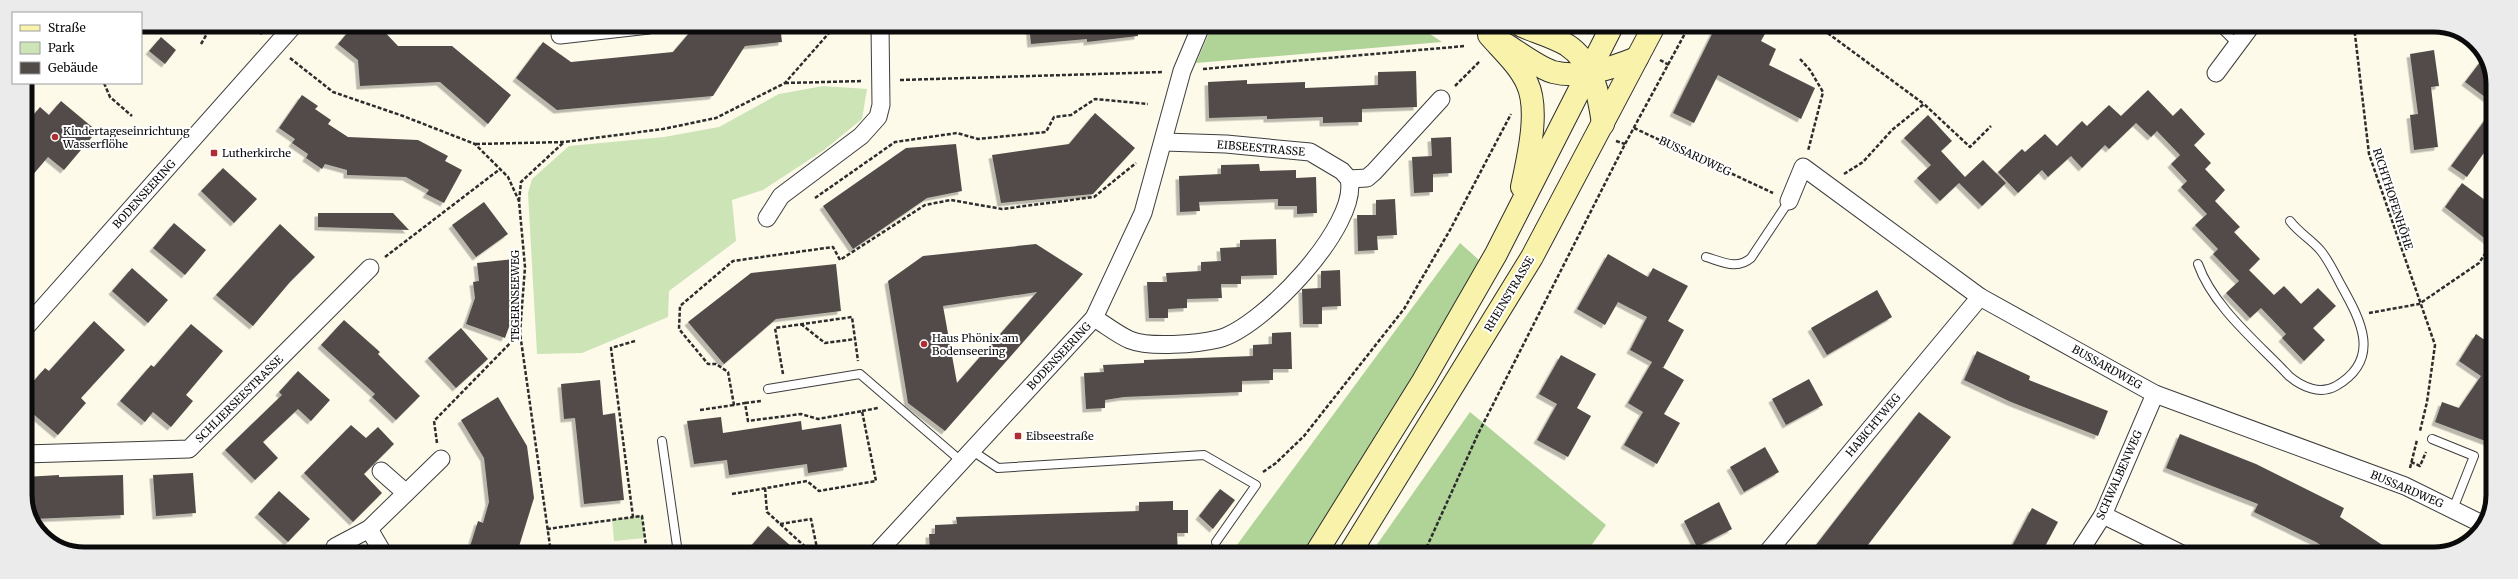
<svg xmlns="http://www.w3.org/2000/svg" width="2518" height="579" font-family="Merriweather,serif">
<style>
.green{fill:#cde4b7}
.forest{fill:#b0d398}
.building{fill:#524c48;fill-rule:evenodd;filter:url(#shadow)}
.lines{fill:none;stroke-linecap:round;stroke-linejoin:round}
.lane-casing{stroke:#3e3e3e;stroke-width:10}
.street-casing{stroke:#3e3e3e;stroke-width:19}
.secondary-casing{stroke:#2d2d2d;stroke-width:24}
.path{stroke:#2d2d2d;stroke-width:2.5;stroke-dasharray:4 2;stroke-linecap:butt}
.lane{stroke:#fff;stroke-width:8}
.street{stroke:#fff;stroke-width:17}
.secondary{stroke:#f8f2aa;stroke-width:22}
.poi-dot{fill:#ae2f31;stroke:#fff;stroke-width:1.5}
.labels{text-anchor:middle;dominant-baseline:central;stroke-width:4;stroke-linejoin:round;paint-order:stroke}
.poi-label{font-size:11px;fill:#0b0b0b;stroke:#fff;text-anchor:start}
.street-label{font-size:11px;fill:#0b0b0b;stroke:#fff}
.rim{fill:none;stroke:#0b0b0b;stroke-width:5}
</style>
<defs>
<filter id="shadow"><feDropShadow dx="-3.5" dy="3.5" stdDeviation="0" flood-color="#0004"/></filter>
</defs>
<rect width="100%" height="100%" fill="#fdfaea"/>
<g class="green">
<path d="M823,86L867,89L862,119L824,150L763,190L732,200L736,241L669,291L668,317L582,353L537,354L528,193L532,179L569,146L664,137L719,127L779,94Z"/>
<path d="M642,516L645,538L614,541L612,520Z"/>
</g>
<g class="forest">
<path d="M1212,26H1418L1442,42L1196,63Z"/>
<path d="M1460,243L1479,260L1398,405L1302,553H1231Z"/>
<path d="M1470,412L1606,525L1585,554L1371,553Z"/>
</g>
<g class="building">
<path d="M354,25H378L398,46H452L511,95L488,124L440,82L360,86L358,60L338,44Z"/>
<path d="M696,25H780L782,42L745,46L713,96L557,110L516,78L543,42L571,62L673,52Z"/>
<path d="M1029,25L1137,26L1138,36L1087,42V39L1031,44Z"/>
<path d="M1716,26H1752L1766,32L1761,41L1776,49L1769,65L1815,88L1801,119L1718,75L1694,123L1673,113Z"/>
<path d="M161,37L176,50L165,64L149,51Z"/>
<path d="M2434,50L2439,86L2431,87L2438,147L2414,150L2410,115L2418,114L2410,54Z"/>
<path d="M2484,57L2493,79V103L2465,82Z"/>
<path d="M1416,71L1417,107L1362,109V122L1323,123V117L1267,119V116L1209,118L1208,82L1247,80V84L1305,82V88L1378,85V72Z"/>
<path d="M2148,90L2173,116L2181,108L2205,134L2194,145L2211,163L2205,169L2225,190L2215,201L2240,227L2234,232L2260,259L2249,270L2274,295L2284,286L2301,304L2318,288L2336,306L2313,328L2325,340L2304,361L2282,338L2286,334L2261,308L2250,318L2226,293L2239,281L2213,254L2218,249L2195,225L2207,214L2181,187L2187,181L2171,164L2180,155L2157,131L2151,137L2136,123L2109,149L2105,145L2082,168L2071,156L2048,177L2042,170L2018,193L1998,172L2022,149L2025,152L2045,134L2057,146L2082,121L2087,126L2109,105L2121,116Z"/>
<path d="M302,95L318,106L315,109L331,120L328,124L348,137L418,140L448,156L445,161L462,170L444,203L426,194L429,190L406,177L347,175V170L325,164L322,169L306,158L308,154L292,143L295,139L279,128Z"/>
<path d="M61,101L97,131L64,170L48,157L25,184V125L40,107L49,115Z"/>
<path d="M2493,109V140L2467,177L2451,166Z"/>
<path d="M1095,113L1135,148L1093,194L1001,203L992,155L1069,144Z"/>
<path d="M1928,115L1952,141L1941,151L1965,177L1983,160L2006,183L1982,206L1959,183L1940,201L1917,178L1931,165L1904,138Z"/>
<path d="M1451,137L1452,173L1433,174V192L1414,193L1412,157L1432,156L1431,138Z"/>
<path d="M956,144L962,191L927,198L853,249L823,206L906,148Z"/>
<path d="M1259,164L1260,171L1296,170V178L1316,177L1317,213L1297,214V206H1278V199L1199,202L1200,211L1180,212L1179,176L1221,174V165Z"/>
<path d="M223,168L257,199L234,223L201,191Z"/>
<path d="M2462,183L2493,206L2492,244L2445,207Z"/>
<path d="M1395,199L1397,235L1377,236L1378,250L1358,251L1357,215H1376V200Z"/>
<path d="M484,202L508,234L476,257L452,225Z"/>
<path d="M318,213H393L409,230L318,227Z"/>
<path d="M174,223L206,250L185,275L153,248Z"/>
<path d="M280,224L315,257L290,282L253,326L216,295Z"/>
<path d="M1276,239L1277,275L1241,276V284H1221L1222,298L1187,299V308L1168,309V318H1149L1147,282H1167L1166,273L1201,271V262L1221,261L1220,248L1240,247V240Z"/>
<path d="M1036,244L1083,274L945,431L908,403L888,281L923,256ZM1037,292L957,383L943,306Z"/>
<path d="M1608,254L1648,277L1653,268L1688,286L1668,321L1684,330L1663,368L1662,367L1684,380L1664,414L1680,423L1657,464L1624,445L1643,412L1628,403L1652,362L1630,350L1647,317L1618,302L1605,325L1577,309Z"/>
<path d="M514,259L516,278H510L513,316L505,338L466,324L475,298L473,282L479,281L477,263Z"/>
<path d="M836,264L841,311L776,319L724,364L688,322L751,273Z"/>
<path d="M132,268L168,300L148,323L112,291Z"/>
<path d="M1340,270L1341,306L1322,307V324H1303L1302,289L1321,288V271Z"/>
<path d="M1877,290L1892,317L1827,355L1811,328Z"/>
<path d="M344,320L380,352L378,354L420,396L396,420L372,397L375,394L321,345Z"/>
<path d="M94,321L125,350L81,398L86,403L58,435L25,407V391L45,368L49,371Z"/>
<path d="M191,324L223,351L186,395L193,401L171,427L153,412L145,422L120,401L151,365L154,367Z"/>
<path d="M461,328L488,359L456,388L428,358Z"/>
<path d="M1291,332L1292,369H1273V380L1242,381V392L1124,397L1105,400V408L1086,409L1084,373L1104,372L1103,365L1144,363V360L1253,356V345L1272,344V333Z"/>
<path d="M2476,334L2492,345V431L2488,442L2435,422L2442,402L2459,408L2481,376L2459,361Z"/>
<path d="M1977,351L2030,376L2029,380L2108,411L2098,436L2011,402L1964,380Z"/>
<path d="M1561,355L1596,374L1577,408L1591,416L1568,457L1537,440L1557,404L1539,394Z"/>
<path d="M298,371L330,400L311,421L298,409L263,442L278,458L255,480L225,450L282,395L279,392Z"/>
<path d="M1809,379L1823,405L1786,425L1772,399Z"/>
<path d="M600,380L603,415L615,413L624,500L584,504L575,418L564,419L561,384Z"/>
<path d="M498,397L527,446L534,498L517,553H468L478,521L483,523L489,502L484,458L461,420Z"/>
<path d="M1919,412L1951,437L1861,554H1809Z"/>
<path d="M721,417L723,433L801,421L802,430L841,424L847,467L808,473L807,464L729,475L727,460L694,464L687,421Z"/>
<path d="M351,425L366,438L378,427L394,444L364,474L382,493L353,522L304,473Z"/>
<path d="M2180,434L2256,464L2344,508L2340,517L2396,554H2334L2316,542L2254,512L2258,504L2166,468Z"/>
<path d="M1765,447L1779,472L1744,492L1730,467Z"/>
<path d="M193,473L196,513L156,516L153,475Z"/>
<path d="M59,475V477L123,475L124,515L33,519L25,503V477Z"/>
<path d="M1220,489L1235,500L1213,529L1199,516Z"/>
<path d="M279,491L310,519L288,542L258,514Z"/>
<path d="M1173,501V510H1188V533H1177L1178,553H1123L1099,546L1041,548V553H930L929,534H935V525L957,524L956,517L1139,511V502Z"/>
<path d="M1719,502L1732,529L1697,547L1684,521Z"/>
<path d="M2032,508L2058,522L2041,554H2027L2012,546Z"/>
<path d="M768,526L799,553H745Z"/>
</g>
<g class="lines">
<g class="lane-casing">
<g id="lane">
<path d="M2219,26L2237,44"/>
<path d="M1706,257C1723,262 1737,270 1751,258L1789,201"/>
<path d="M2198,264C2213,307 2258,343 2289,376C2302,387 2320,395 2336,386C2382,359 2361,321 2341,285C2335,274 2329,261 2321,251C2312,240 2299,233 2290,221"/>
<path d="M768,389L860,374L961,461"/>
<path d="M2432,439L2474,456L2453,509"/>
<path d="M662,441L678,553"/>
<path d="M971,450L998,468L1204,455L1256,485L1216,542"/>
</g>
</g>
<g class="street-casing">
<g id="street">
<path d="M560,35L649,25"/>
<path d="M2216,73L2251,26"/>
<path d="M1349,179L1367,178L1374,172L1441,99"/>
<path d="M1789,201L1803,167L1980,297L2155,394L2405,486L2482,524"/>
<path d="M767,218L781,196L861,136L878,117L881,105L880,25"/>
<path d="M1094,318C1106,325 1118,335 1130,340C1150,348 1197,344 1218,339C1261,329 1360,225 1349,179L1342,171L1310,152L1226,144L1164,142"/>
<path d="M25,328L294,25"/>
<path d="M25,454L189,449L370,268"/>
<path d="M381,471L406,493"/>
<path d="M2103,515L2182,554"/>
<path d="M369,529L383,553"/>
<path d="M335,547L369,529L441,459"/>
<path d="M877,553L1094,318L1143,213L1182,71L1201,26"/>
<path d="M1766,554L1980,297"/>
<path d="M2078,554L2103,515L2155,394"/>
</g>
</g>
<g class="secondary-casing">
<g id="secondary">
<path d="M1522,26C1536,32 1554,37 1567,45C1593,62 1599,95 1603,124"/>
<path d="M1489,35C1502,50 1519,65 1527,83C1540,110 1528,158 1522,187"/>
<path d="M1505,44C1518,52 1539,68 1553,72C1580,79 1612,68 1637,58"/>
<path d="M1316,553L1423,381L1496,254L1612,26"/>
<path d="M1350,553L1532,257L1654,26"/>
</g>
</g>
<g class="path">
<path d="M249,25L262,34"/>
<path d="M1818,26L1924,104"/>
<path d="M2354,26L2369,154L2435,345L2427,402L2420,431"/>
<path d="M201,44L212,25"/>
<path d="M290,58L333,92L403,116L475,144L508,177L519,201L525,267L520,333L551,553"/>
<path d="M1800,59L1810,70L1823,92L1808,151"/>
<path d="M1660,60L1669,65"/>
<path d="M1203,69L1465,46"/>
<path d="M900,80L1163,72"/>
<path d="M104,83L110,97L132,116"/>
<path d="M785,83L863,81"/>
<path d="M1455,86L1480,61"/>
<path d="M1634,128L1773,193"/>
<path d="M1616,141L1625,144"/>
<path d="M476,144L564,142L663,129L716,118L785,83L836,25"/>
<path d="M1844,174L1863,162L1892,130L1924,104L1970,147L1991,126"/>
<path d="M815,198L895,142L957,133L978,139L1046,132L1054,117L1071,115L1095,99L1148,104"/>
<path d="M519,201L521,182L564,142"/>
<path d="M385,257L500,169"/>
<path d="M2369,313L2419,304L2479,263L2492,243"/>
<path d="M801,324L825,343L855,339"/>
<path d="M635,341L611,348L633,517L642,516L647,553"/>
<path d="M783,374L775,328L852,317L858,361"/>
<path d="M745,403L761,401"/>
<path d="M700,410L734,405"/>
<path d="M862,411L878,408"/>
<path d="M437,443L434,421L520,333"/>
<path d="M2411,462L2420,466L2426,452"/>
<path d="M2410,468L2417,440"/>
<path d="M1263,472L1276,463L1304,436L1404,309L1450,230L1511,114"/>
<path d="M765,488L767,512L812,553"/>
<path d="M732,494L807,481L819,491L876,481L862,411L818,419L801,414L748,421L745,403L734,405L728,372L716,364H708L679,329L680,306L733,261L833,247L840,260L925,205L951,200L1002,209L1094,197L1136,163"/>
<path d="M2488,506L2492,500"/>
<path d="M780,524L811,519L818,553"/>
<path d="M547,529L633,517"/>
<path d="M2465,543L2468,538"/>
<path d="M1424,553L1478,434L1625,144L1689,26"/>
</g>
<use href="#lane" class="lane"/>
<use href="#street" class="street"/>
<use href="#secondary" class="secondary"/>
</g>
<g class="poi-dot">
<circle cx="55" cy="137" r="4"/>
<rect x="210" y="149" width="8" height="8" rx="2"/>
<circle cx="924" cy="344" r="4"/>
<rect x="1014" y="432" width="8" height="8" rx="2"/>
</g>
<g class="labels">
<g class="poi-label">
<text x="63" y="131">Kindertageseinrichtung<tspan x="63" dy="13">Wasserflöhe</tspan></text>
<text x="222" y="153">Lutherkirche</text>
<text x="932" y="338">Haus Phönix am<tspan x="932" dy="13">Bodenseering</tspan></text>
<text x="1026" y="436">Eibseestraße</text>
</g>
<g class="street-label">
<text transform="translate(1261 148) rotate(5)">EIBSEESTRASSE</text>
<text transform="translate(1695 156) rotate(25)">BUSSARDWEG</text>
<text transform="translate(144 194) rotate(-48)">BODENSEERING</text>
<text transform="translate(2393 199) rotate(72)">RICHTHOFENHÖHE</text>
<text transform="translate(1509 294) rotate(-59)">RHEINSTRASSE</text>
<text transform="translate(515 296) rotate(-90)">TEGERNSEEWEG</text>
<text transform="translate(1059 356) rotate(-47)">BODENSEERING</text>
<text transform="translate(2107 367) rotate(29)">BUSSARDWEG</text>
<text transform="translate(239 399) rotate(-45)">SCHLIERSEESTRASSE</text>
<text transform="translate(1873 425) rotate(-50)">HABICHTWEG</text>
<text transform="translate(2119 475) rotate(-66)">SCHWALBENWEG</text>
<text transform="translate(2407 489) rotate(23)">BUSSARDWEG</text>
</g>
</g>
<path d="M0 0H2518V579H0ZM84 32H2434A52 52 0 0 1 2486 84V495A52 52 0 0 1 2434 547H84A52 52 0 0 1 32 495V84A52 52 0 0 1 84 32Z" fill="#ebebeb" fill-rule="evenodd"/>
<path class="rim" d="M84 32H2434A52 52 0 0 1 2486 84V495A52 52 0 0 1 2434 547H84A52 52 0 0 1 32 495V84A52 52 0 0 1 84 32Z"/>
<rect x="12" y="12" width="130" height="72" fill="#ffffff" stroke="#9d9d9d"/>
<rect x="20" y="25" width="20" height="6" fill="#f8f2aa" stroke="#9d9d9d"/>
<text x="48" y="32" font-size="12" fill="#0b0b0b">Straße</text>
<rect x="20" y="42" width="20" height="12" fill="#cde4b7" stroke="#9d9d9d"/>
<text x="48" y="52" font-size="12" fill="#0b0b0b">Park</text>
<rect x="20" y="62" width="20" height="12" fill="#524c48" stroke="#9d9d9d"/>
<text x="48" y="72" font-size="12" fill="#0b0b0b">Gebäude</text>
</svg>
